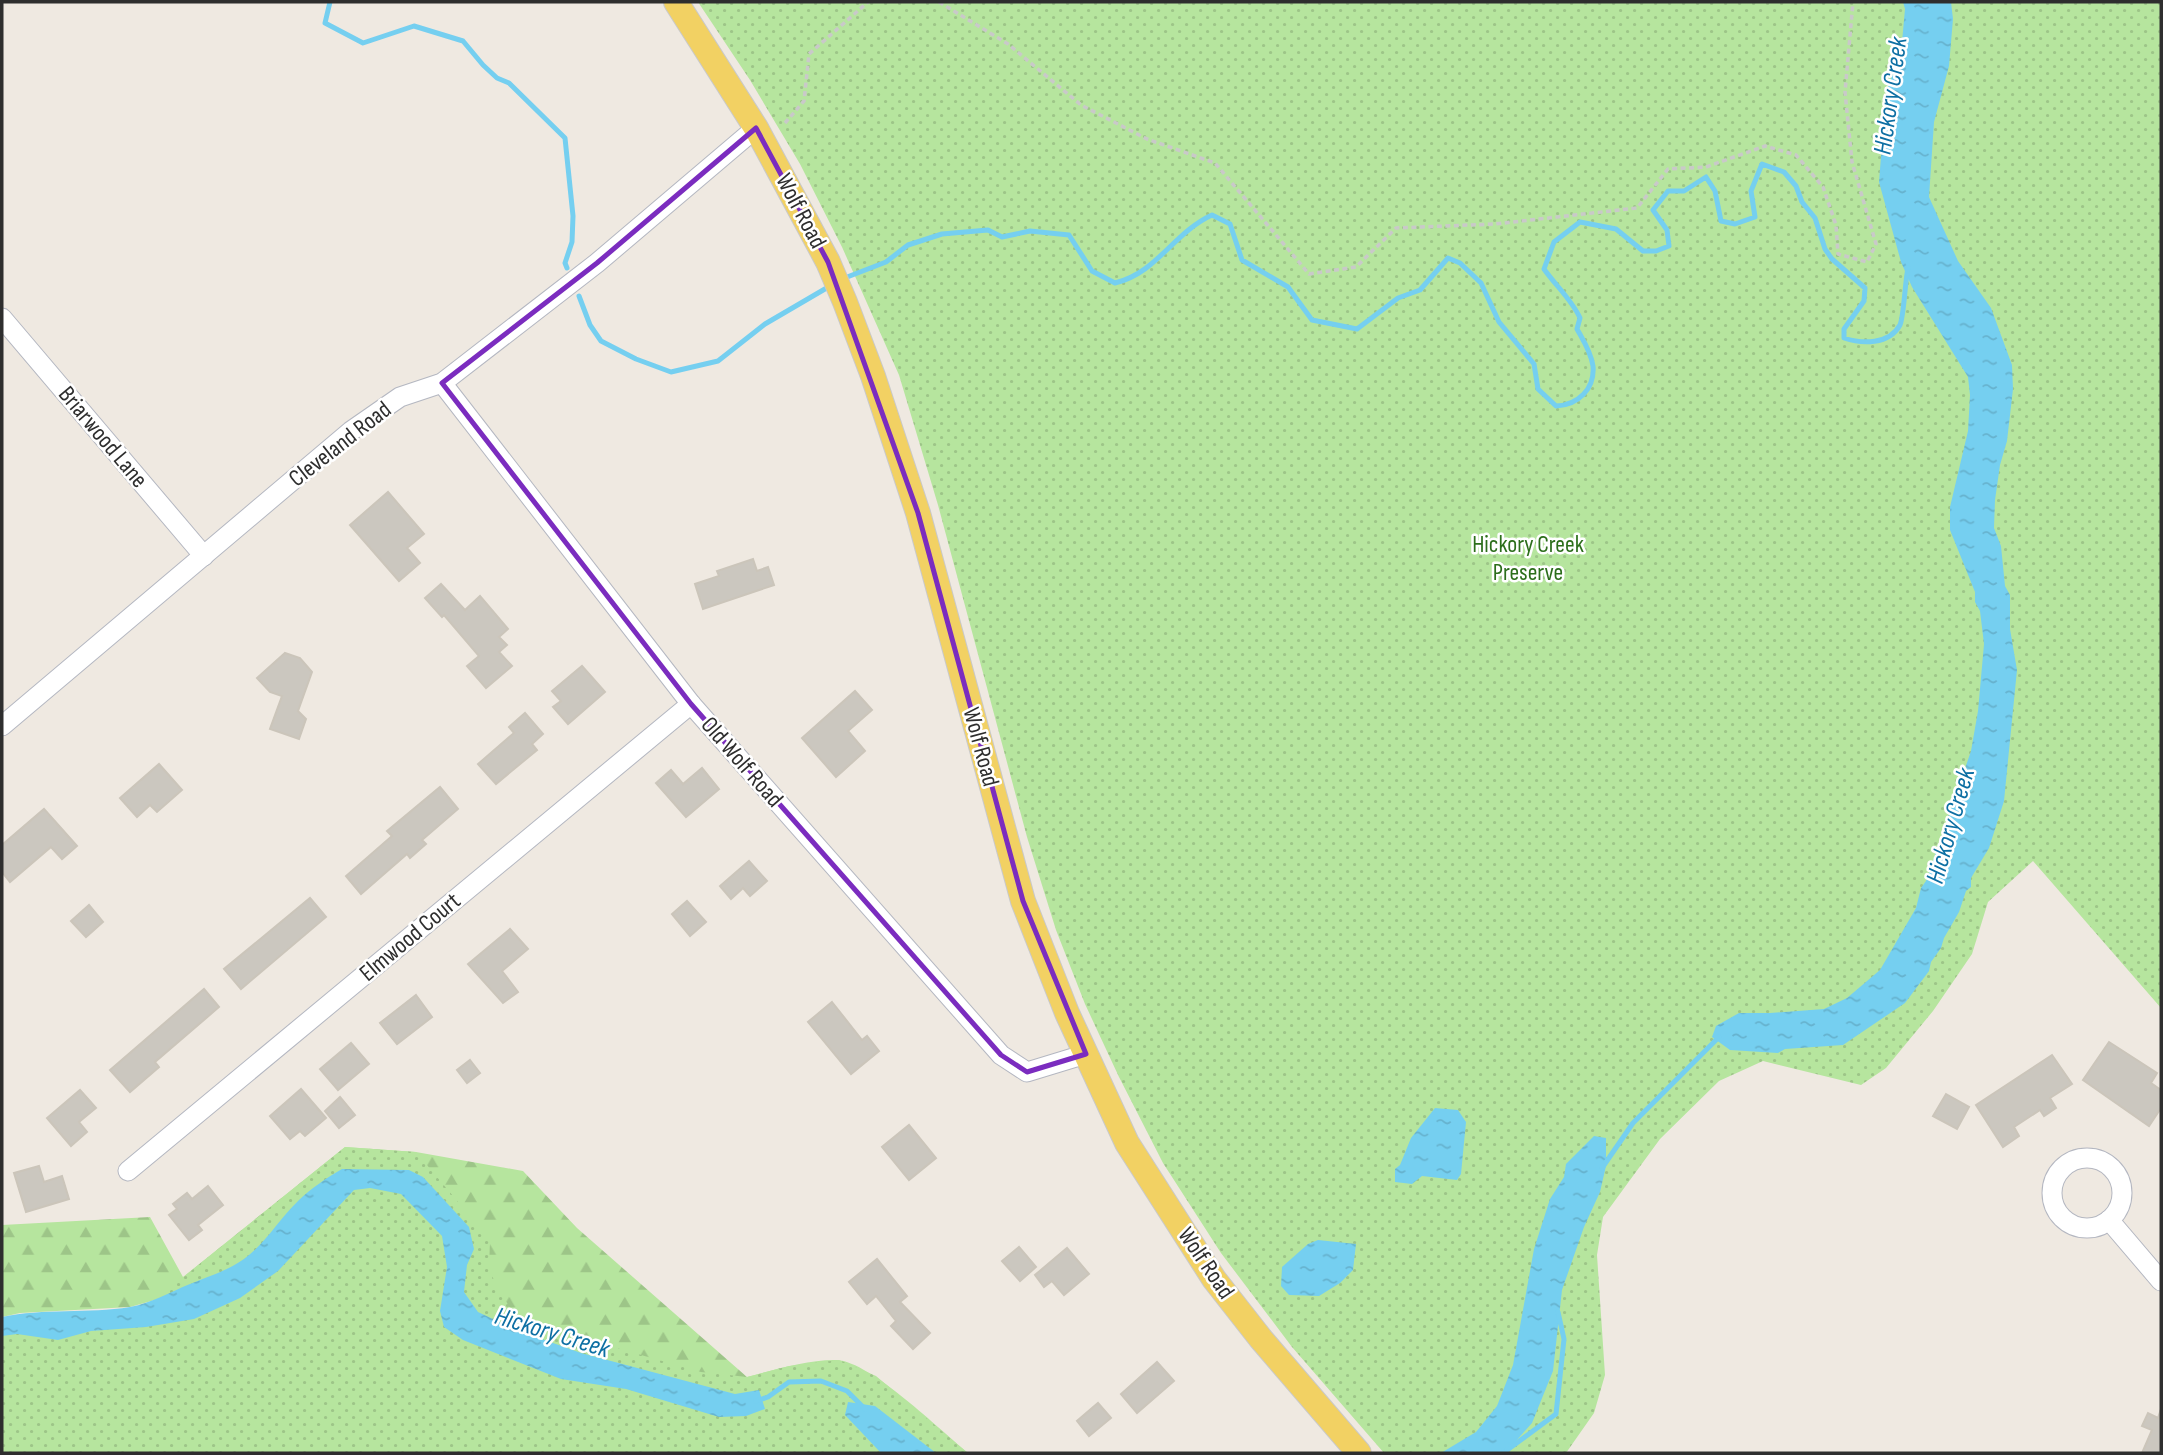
<svg xmlns="http://www.w3.org/2000/svg" width="2163" height="1455" font-family="'Sofia Sans Condensed',sans-serif">
<style>
.forest{fill:url(#forest-firs)}
.park{fill:url(#park-dots)}
.water{fill:url(#water-ripples)}
.lines{fill:none;stroke-linecap:round;stroke-linejoin:round}
.stream{stroke:#75cff0;stroke-width:5}
.building{fill:#cbc7bf;stroke:#cbc5ba;stroke-width:2}
.minor-casing{stroke:#b4b7c1;stroke-width:21}
.major-casing{stroke:#c9c9c9;stroke-width:26}
.path{stroke:#c9c9c9;stroke-width:3.5;stroke-dasharray:5 3.5;stroke-linecap:butt}
.minor{stroke:#fff;stroke-width:19}
.major{stroke:#f2d163;stroke-width:24}
.marked{fill:none;stroke:#7b2cbf;stroke-width:5;stroke-linejoin:round}
.labels{text-anchor:middle;dominant-baseline:central;stroke-width:5;stroke-linejoin:round;paint-order:stroke}
.street-label{font-size:24px;fill:#2e2e2e;stroke:#fff}
.park-label{font-size:24px;fill:#2c6e1b;stroke:#fff}
.water-label{font-size:26px;font-style:italic;fill:#0d6fa3;stroke:#fff}
</style>
<defs>
<pattern id="forest-firs" width="22" height="20" patternUnits="userSpaceOnUse" patternTransform="scale(1.75)"><rect width="22" height="20" fill="#b6e59e"/><path d="M5 1l3.5 6h-7zM16 11l3.5 6h-7z" fill="#9dc588"/></pattern>
<pattern id="park-dots" width="8" height="8" patternUnits="userSpaceOnUse" patternTransform="scale(1.75)"><rect width="8" height="8" fill="#b6e59e"/><path d="M2 2h.1M6 6h.1" fill="none" stroke="#9dc588" stroke-width="1.8" stroke-linecap="round"/></pattern>
<pattern id="water-ripples" width="26" height="14" patternUnits="userSpaceOnUse" patternTransform="scale(1.75)"><rect width="26" height="14" fill="#75cff0"/><path d="M2 4q2-2 4 0t4 0M15 11q2-2 4 0t4 0" fill="none" stroke="#66b2ce"/></pattern>
</defs>
<rect width="100%" height="100%" fill="#efe9e1"/>
<path class="forest" d="M345,1147L416,1152L523,1171L577,1228L747,1377C773,1370 810,1359 837,1360C871,1362 940,1430 968,1453H2V1336L58,1340L162,1298L130,1307L20,1313L2,1317V1225L150,1217L183,1277Z"/>
<g class="park">
<path d="M698,2H2161V1008L2033,861L1988,902L1972,954L1933,1011L1886,1068L1861,1085L1763,1061L1719,1081L1660,1139L1603,1217L1597,1255L1605,1375L1594,1413L1566,1453H1384L1292,1347L1221,1253L1163,1163L1119,1077L1085,1004L1056,930L1027,837L938,505L899,375L842,247L800,164L750,80Z"/>
<path d="M345,1147L416,1152L490,1240L489,1271L511,1310L532,1324L701,1372L747,1377L789,1366L839,1360L876,1376L968,1453H2V1334L145,1308Z"/>
</g>
<g class="water">
<path d="M1903,2H1951L1953,19L1949,66L1934,122L1929,197L1958,261L1991,308L2012,365L2013,389L2007,441L2000,465L1995,500L1994,528L2001,546L2005,586L2010,595V629L2017,670L2004,801L1989,848L1971,878V887L1966,891L1959,912L1944,938L1941,948L1931,962L1929,971L1905,1003L1843,1045L1785,1049L1778,1053L1730,1050L1712,1037L1716,1026L1739,1013H1770L1824,1009L1847,998L1880,970L1916,908L1921,888L1926,881L1971,751L1978,711L1984,644L1980,611L1975,602V592L1950,530V507L1968,431L1970,395L1968,377L1912,287L1901,262L1879,182L1886,92L1901,53L1905,9Z"/>
<path d="M1435,1108L1458,1110L1466,1122L1461,1174L1457,1180L1422,1176L1412,1184L1395,1182V1169L1400,1165L1411,1138Z"/>
<path d="M1594,1136L1606,1138V1166L1600,1192L1584,1227L1562,1290L1553,1371L1532,1423L1505,1453H1441L1476,1432L1497,1406L1513,1365L1534,1249L1550,1199L1564,1177L1566,1164Z"/>
<path d="M342,1169L409,1170L423,1177L469,1227L474,1249L467,1265L464,1292L478,1312L514,1329L581,1353L735,1394L759,1390L765,1409L746,1416L719,1417L626,1389L561,1379L463,1340L444,1327L440,1311L447,1267L442,1236L401,1194L370,1188L354,1190L278,1271L240,1298L194,1319L146,1327L91,1331L58,1340L17,1334L2,1336V1317C44,1308 88,1314 130,1307C152,1303 170,1292 190,1284C209,1276 227,1271 244,1259C266,1243 279,1219 299,1200C312,1188 326,1178 342,1169Z"/>
<path d="M1318,1240L1356,1244L1353,1270L1340,1283L1319,1296L1289,1295L1281,1286L1282,1267L1308,1244Z"/>
<path d="M848,1402L875,1406L936,1453H881L845,1415Z"/>
</g>
<g class="lines">
<g class="stream">
<path d="M330,2L325,23L363,43L414,26L463,41L483,65L497,78L509,83L565,138L573,216L572,242L565,263L567,268"/>
<path d="M842,279L886,262L908,245L942,234L988,230L1002,237L1030,231L1069,235L1092,271L1115,283C1157,273 1173,233 1212,215L1230,224L1242,260L1288,287L1312,320L1357,329L1398,298L1420,290L1448,258L1460,263L1481,283L1499,322L1534,364L1538,389L1556,406C1578,405 1595,389 1593,366C1591,352 1583,340 1577,329L1580,318C1572,300 1556,286 1544,269L1554,242L1580,222L1616,229L1643,251H1656L1669,246L1667,230L1653,210L1668,191H1684L1706,177L1715,191L1721,221L1735,224L1755,217L1751,191L1762,164L1784,172L1796,186L1802,202L1815,218L1825,249L1832,259L1865,288L1864,301L1844,329V338C1862,344 1889,345 1900,325C1904,316 1905,281 1908,268"/>
<path d="M579,296L590,325L601,341L636,359L671,372L718,361L765,324L830,286"/>
<path d="M1602,1168L1633,1123L1719,1037"/>
<path d="M756,1401L768,1397L789,1382L821,1381L847,1391L865,1409"/>
<path d="M1503,1453L1556,1414L1564,1339L1558,1312"/>
</g>
</g>
<g class="building">
<path d="M388,492L424,534L407,548L420,563L399,581L350,525Z"/>
<path d="M753,559L757,571L768,567L774,585L703,609L695,584L719,576L717,571Z"/>
<path d="M441,584L465,610L480,596L508,629L499,637L507,645L499,652L512,666L486,688L467,666L479,656L444,615L442,617L425,598Z"/>
<path d="M285,653L300,658L312,672L298,711L306,719L299,739L270,729L282,696L270,692L257,678Z"/>
<path d="M582,666L605,692L568,724L553,707L561,701L552,691Z"/>
<path d="M855,691L872,710L848,731L865,751L836,777L802,738Z"/>
<path d="M525,713L543,734L532,744L537,750L496,784L478,764L514,733L509,727Z"/>
<path d="M159,764L182,790L157,812L150,805L137,817L120,798Z"/>
<path d="M702,768L719,789L686,817L656,783L671,770L683,784Z"/>
<path d="M440,787L458,809L422,840L426,844L410,858L407,854L361,894L346,876L392,836L387,831Z"/>
<path d="M44,809L77,846L62,859L51,847L10,882L2,872V845Z"/>
<path d="M749,861L767,881L750,896L743,888L731,899L720,886Z"/>
<path d="M310,898L326,917L241,989L224,969Z"/>
<path d="M687,901L706,922L690,936L672,914Z"/>
<path d="M89,905L103,922L86,937L71,921Z"/>
<path d="M510,929L528,949L502,971L518,992L503,1003L468,964Z"/>
<path d="M204,989L219,1007L155,1062L159,1067L130,1092L110,1070Z"/>
<path d="M416,995L432,1017L397,1044L380,1023Z"/>
<path d="M832,1002L862,1040L867,1036L879,1051L851,1074L808,1022Z"/>
<path d="M2109,1042L2157,1073L2151,1083L2161,1090V1108L2149,1126L2083,1080Z"/>
<path d="M351,1043L369,1064L338,1090L320,1069Z"/>
<path d="M2052,1055L2072,1084L2050,1098L2056,1108L2044,1116L2040,1110L2014,1127L2019,1136L2003,1147L1976,1105Z"/>
<path d="M470,1060L480,1073L467,1083L457,1070Z"/>
<path d="M301,1089L326,1118L305,1136L300,1131L290,1139L270,1116Z"/>
<path d="M80,1090L96,1108L79,1122L87,1132L71,1146L47,1118Z"/>
<path d="M1946,1094L1969,1107L1957,1129L1933,1116Z"/>
<path d="M340,1097L355,1115L339,1128L325,1111Z"/>
<path d="M909,1125L936,1158L909,1180L882,1147Z"/>
<path d="M39,1166L44,1182L62,1176L69,1199L26,1212L14,1173Z"/>
<path d="M208,1186L223,1205L198,1225L202,1230L189,1240L169,1215L177,1209L173,1204L187,1193L192,1199Z"/>
<path d="M1019,1247L1036,1267L1020,1281L1002,1261Z"/>
<path d="M1067,1248L1089,1274L1064,1295L1052,1281L1044,1287L1035,1275Z"/>
<path d="M877,1259L907,1296L900,1302L930,1333L913,1349L891,1326L896,1321L876,1296L867,1304L849,1282Z"/>
<path d="M1157,1362L1174,1381L1137,1413L1121,1394Z"/>
<path d="M1098,1403L1111,1418L1089,1436L1077,1421Z"/>
<path d="M2161,1409V1453H2142L2152,1430L2142,1426L2148,1413L2158,1418Z"/>
</g>
<g class="lines">
<g class="minor-casing">
<g id="minor">
<path d="M2,318L204,556"/>
<path d="M442,383L691,704L1001,1055L1027,1072L1086,1054"/>
<path d="M2,726L351,431L400,397L442,383L597,263L756,128"/>
<circle cx="2087" cy="1193" r="35"/>
<path d="M128,1171L691,704"/>
<path d="M2109,1220L2161,1281"/>
</g>
</g>
<g class="major-casing">
<path id="major" d="M676,2L756,128L828,262L845,302L873,376L918,513L1023,901L1067,1013L1127,1143L1214,1279L1261,1339L1359,1453"/>
</g>
<g class="path">
<path d="M939,2L1008,44L1081,105L1147,139L1215,163L1309,274L1356,267L1396,228L1495,224L1637,208L1668,169L1706,167L1765,146L1796,155L1823,187L1836,225L1838,254L1867,262L1876,244L1852,162L1845,92L1853,2"/>
<path d="M785,123L804,101L809,54L868,2"/>
</g>
<use href="#minor" class="minor"/>
<use href="#major" class="major"/>
</g>
<path class="marked" d="M756,128L828,262L918,513L1023,901L1086,1054L1027,1072L1001,1055L691,704L442,383L597,263Z"/>
<g class="labels">
<g class="street-label">
<text transform="translate(801 211) rotate(62)">Wolf Road</text>
<text transform="translate(103 437) rotate(50)">Briarwood Lane</text>
<text transform="translate(340 444) rotate(-38)">Cleveland Road</text>
<text transform="translate(981 747) rotate(75)">Wolf Road</text>
<text transform="translate(742 762) rotate(49)">Old Wolf Road</text>
<text transform="translate(410 937) rotate(-40)">Elmwood Court</text>
<text transform="translate(1206 1263) rotate(56)">Wolf Road</text>
</g>
<g class="park-label">
<text x="1528" y="544">Hickory Creek<tspan x="1528" dy="28">Preserve</tspan></text>
</g>
<g class="water-label">
<text transform="translate(1891 96) rotate(-82)">Hickory Creek</text>
<text transform="translate(1951 826) rotate(-74)">Hickory Creek</text>
<text transform="translate(552 1333) rotate(17)">Hickory Creek</text>
</g>
</g>
<rect width="2163" height="1455" fill="none" stroke="#2e2e2e" stroke-width="7"/>
</svg>
